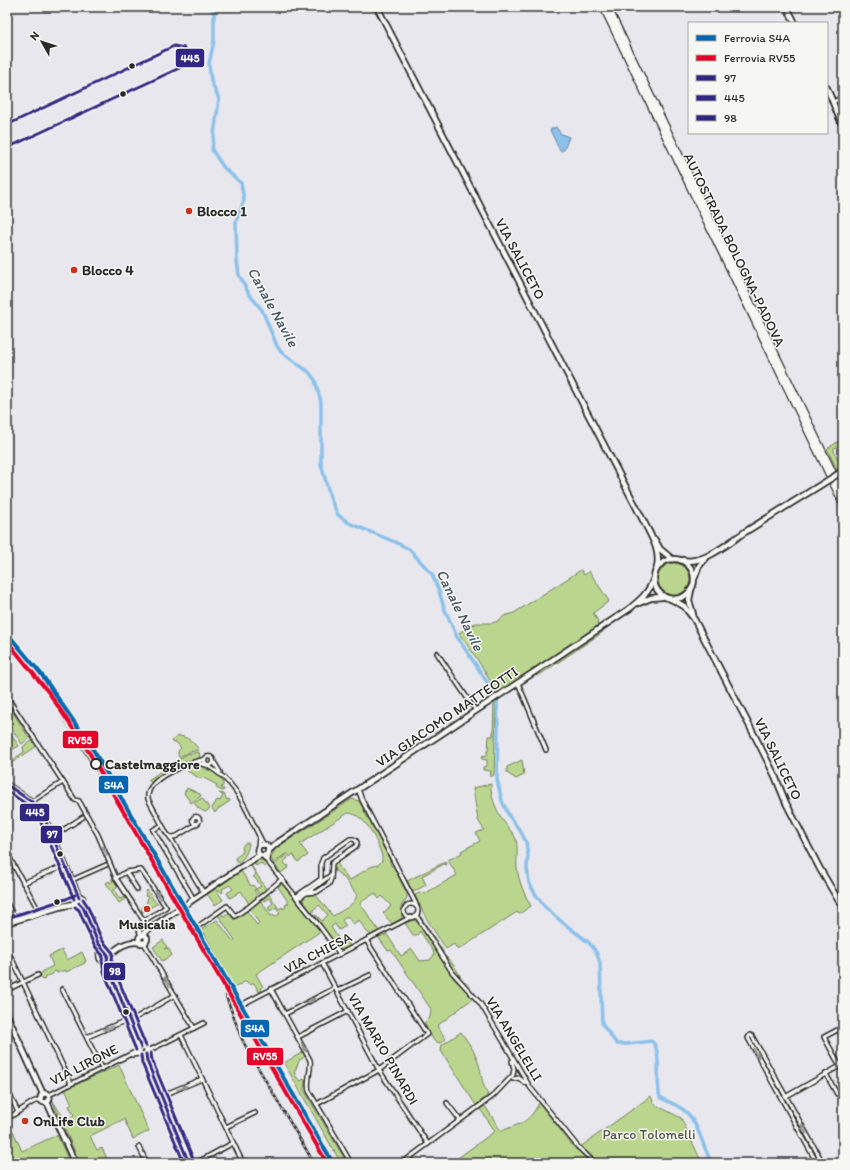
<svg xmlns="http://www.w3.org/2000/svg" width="850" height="1170" font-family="Itim,sans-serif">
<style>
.green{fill:#bad68e;stroke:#72805c}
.water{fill:#8dc1ea;stroke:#66859e}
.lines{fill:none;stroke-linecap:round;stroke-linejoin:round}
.canal{stroke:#8dc1ea;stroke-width:3.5}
.secondary-tunnel{stroke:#c2c1c7;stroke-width:4.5;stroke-dasharray:4.5 2;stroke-linecap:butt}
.street-casing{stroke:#2b2b2b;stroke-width:6}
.secondary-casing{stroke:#2b2b2b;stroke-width:8}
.primary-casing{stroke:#2b2b2b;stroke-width:8}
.highway-casing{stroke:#2b2b2b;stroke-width:8}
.street{stroke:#f6f6f2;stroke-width:3}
.secondary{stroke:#f6f6f2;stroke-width:4.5}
.primary{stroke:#f6f6f2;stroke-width:5}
.highway{stroke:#f6f6f2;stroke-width:5.5}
.rail-casing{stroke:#2b2b2b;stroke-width:2.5}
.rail{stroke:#f6f6f2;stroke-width:1;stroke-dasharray:3;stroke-linecap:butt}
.secondary-bridge-casing{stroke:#2b2b2b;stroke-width:8;stroke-linecap:butt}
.secondary-bridge{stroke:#f6f6f2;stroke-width:4.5}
.bus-1-casing{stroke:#f6f6f2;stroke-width:6}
.bus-2-casing{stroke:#f6f6f2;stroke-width:6}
.bus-3-casing{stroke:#f6f6f2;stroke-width:6}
.bus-1{stroke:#312783;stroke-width:3}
.bus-2{stroke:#312783;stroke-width:3}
.bus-3{stroke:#312783;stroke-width:3}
.rail-1-casing{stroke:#f6f6f2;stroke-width:7}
.rail-2-casing{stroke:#f6f6f2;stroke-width:7}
.rail-1{stroke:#0066b3;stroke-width:4}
.rail-2{stroke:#e4002b;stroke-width:4}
.oneway{fill:#90908e}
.bus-dot{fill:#2b2b2b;stroke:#f6f6f2;stroke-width:1.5}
.poi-dot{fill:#c8321e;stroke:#f6f6f2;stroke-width:1.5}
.stop-dot{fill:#f6f6f2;stroke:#2b2b2b;stroke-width:2}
.labels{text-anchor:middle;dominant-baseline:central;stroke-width:3;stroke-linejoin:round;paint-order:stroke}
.poi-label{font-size:14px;font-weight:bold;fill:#2b2b2b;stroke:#f6f6f2;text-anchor:start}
.street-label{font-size:14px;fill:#2b2b2b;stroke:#f6f6f2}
.stop-label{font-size:14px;font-weight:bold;fill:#2b2b2b;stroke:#f6f6f2;text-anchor:start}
.park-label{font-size:14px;fill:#4f5644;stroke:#f6f6f2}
.water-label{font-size:15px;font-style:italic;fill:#485864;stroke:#f6f6f2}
.line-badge{stroke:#f6f6f2;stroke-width:1.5}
.badge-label{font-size:11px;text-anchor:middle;font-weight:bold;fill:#fff}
</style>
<rect width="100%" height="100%" fill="#e8e7ee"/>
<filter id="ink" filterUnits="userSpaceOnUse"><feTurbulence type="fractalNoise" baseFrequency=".025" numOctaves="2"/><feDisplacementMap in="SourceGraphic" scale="8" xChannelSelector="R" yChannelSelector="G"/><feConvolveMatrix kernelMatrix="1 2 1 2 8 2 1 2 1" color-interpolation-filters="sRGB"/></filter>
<g filter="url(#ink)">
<g class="green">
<path d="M843,438V445L834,448V451L840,463L843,464V469L838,472L827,449Z"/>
<circle cx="674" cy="579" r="16"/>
<path d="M581,570L584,575L589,571L609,601L593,613L598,621L597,623L603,632L538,676L531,674L497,697C492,681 478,660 468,646C465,642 461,638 459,633L472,624L475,625L474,623H492L498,621L504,616L514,613Z"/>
<path d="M494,702L496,704L494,775L490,777L491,771L483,770V767L487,766V760L482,759L481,757L487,756V751H488L489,736H493Z"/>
<path d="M7,703L29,738L22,744L8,723H7Z"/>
<path d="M7,728L19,746L12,750L7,743Z"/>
<path d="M178,736C187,736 195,743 199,750L189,752L179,757C177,754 178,750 181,748L176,742L173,743L171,741Z"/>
<path d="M33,740L37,746L13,762L12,760L24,752L23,747Z"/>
<path d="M199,752L200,758C182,763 167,771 152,783L148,780L187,754Z"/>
<path d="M522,760L524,775L516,779L507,773V767Z"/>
<path d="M195,764L200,765L206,770H211L217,773L223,781V786L221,787L222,789H224V790L222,791L216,788L217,785L202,777L201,779L187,771L188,770L187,767H185Z"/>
<path d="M491,784C490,796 497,812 504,822C507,827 512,831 515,837C519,847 516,858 517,868C519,882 524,894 531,906L519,914L517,912L458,950L454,944L446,949L426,918L415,895L422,892L424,894L457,875L448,860L462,853L461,851L480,841L476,833L484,830L478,820L473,788Z"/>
<path d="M187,788L200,794L201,796L191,803L184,793Z"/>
<path d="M219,793L224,794L227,800L229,799L230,801L218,809L215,813L212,808L217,800L220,801L223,795Z"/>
<path d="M202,798L210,809L205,812L198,808L194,803Z"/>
<path d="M352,799L359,801L389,858L391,866H393L407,894V898L401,906L402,918L392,924L383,913L391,906L382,896L379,899L375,893L360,903L379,931L371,935L366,931L359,920L353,924L347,916L342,920L346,926L339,930L335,924L331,927L340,941L345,937L350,946L341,951L315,916L316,915L322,921L328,915L319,905L313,910V912L312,913L302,899L307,894H315L333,916C342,910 354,906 357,895L344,878L333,869L336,862L349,881L370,867L378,865L382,861V856C377,841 366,814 348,813L300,844L308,855L298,862L293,854L290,857L287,853L276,861L274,864L271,858L275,849Z"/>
<path d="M245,843H249C248,851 245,858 238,863L235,858L242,853L243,851L242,847Z"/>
<path d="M286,855L288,858L284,862L287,866L288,865L289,867L281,873L275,865L279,860Z"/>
<path d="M258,859L264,861L267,865L264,867L261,863L256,866L254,863L251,865L266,889L260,895L255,889L254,890L258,896L249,904L241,891L230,898L227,893L233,889L230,885L222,889L223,892L222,893L219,890L217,891L223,900L215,905L207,894L241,871L251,886L253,885L256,889L261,886L254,877H253L256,874L250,865Z"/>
<path d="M445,862L447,865L444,864L422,876L426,885L413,892L407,881Z"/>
<path d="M111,879H113L118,887L114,890L120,899L124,897L126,898L119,903L106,883L109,881L110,883L113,881Z"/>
<path d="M282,883L321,931L256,974L263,987L261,988L262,990L259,992L254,983L250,985L246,981L234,988L202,929L217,920L233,941L235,940L218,915L221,913L223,916L229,913L234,920L247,911L257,925L259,923L250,909L261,901L271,916L273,915L275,917L280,914L276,907L270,911L268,907L273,903L269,898L264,901L263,899L269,894L279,909L282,907L283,909L286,907L285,905L289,903L278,887Z"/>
<path d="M147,890L155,902L158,903L141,913L143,905H146L148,897L145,896Z"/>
<path d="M418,916L421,917L443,951V955C449,957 460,973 461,979L452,969Z"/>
<path d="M414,920L418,923L454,979L468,992L472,999L437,1026L446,1039L440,1043L434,1041L424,1023L430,1017L431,1009L391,950L388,951L378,937L386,935V933L401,956L412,949L420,961L430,960L434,955L433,951L420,931L417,935H413L405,923Z"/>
<path d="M163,940L167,947L164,949L168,948L172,955L162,961L153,947Z"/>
<path d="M62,950L67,960L82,952L86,961H85V963L66,972L65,970L57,973L56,971L53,972V974L45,977L46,979L43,980L40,976L43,971L53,966L49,956Z"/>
<path d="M461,1032C467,1041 475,1051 478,1062C483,1075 480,1081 488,1095L476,1105L441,1051L442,1045Z"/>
<path d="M303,1052L305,1056L302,1059H300L294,1073L296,1074L295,1076L301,1081L303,1079L305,1080L304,1090L347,1163H341L284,1063Z"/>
<path d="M119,1065L149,1131L133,1139L124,1119L90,1136L97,1150L102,1148L109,1163H80L51,1098L65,1120L74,1115L69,1106L72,1104L66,1091H62Z"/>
<path d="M651,1096L654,1104L681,1118L702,1163H597L592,1159L585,1163H451L495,1131L480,1109L485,1106L501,1131C521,1123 528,1124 539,1103L576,1150Z"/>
<path d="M13,1131L22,1151L57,1135L70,1163H7V1135Z"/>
</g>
<path class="water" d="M556,127L561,134L569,137L564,150L560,151L550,130Z"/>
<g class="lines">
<path class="canal" d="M211,7L214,13V41L209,64L211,81L219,99L212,150L224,168L241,183L244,200L236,222L237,261L239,275L249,294L262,310L277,346L281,352L309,372L315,380L321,402V464L331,500L338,515L349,523L395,542L409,549L432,574L439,591L444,608L457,637L476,665L494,693L497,701L498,726L497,779L502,801L509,816L521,832L526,842L528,855L527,868L529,883L536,895L545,907L562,922L587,941L592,946L597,954L600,963L602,1024L617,1044H628L651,1041C663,1047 655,1083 660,1097C669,1103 682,1106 689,1115C700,1127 703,1149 712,1163"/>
<path class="secondary-tunnel" d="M176,911L188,903"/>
<g class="street-casing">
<g id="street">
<path d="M833,102L843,97"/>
<path d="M437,653L476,711"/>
<path d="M518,683L546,750"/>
<path d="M7,697L63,782L37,798L32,802"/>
<circle cx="209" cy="761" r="4.5"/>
<path d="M194,762L206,765"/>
<path d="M214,762L220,772"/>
<path d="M208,766C242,786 246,813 264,845"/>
<path d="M63,782L75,800L79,801L98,835L116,878L144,921V926L139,930L141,936"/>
<path d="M358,789L362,800L417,906"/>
<circle cx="196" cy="820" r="3.5"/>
<path d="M198,823L177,836C172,838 170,837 167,834L148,799C145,777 189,763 205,759"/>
<path d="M162,825L153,830L192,896"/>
<path d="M54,836L83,817"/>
<path d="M170,837L202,890"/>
<path d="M350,839H353C357,840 358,843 356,846L332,863L331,879L329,884L317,892L306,893L301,897H297L298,895L321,879V863L323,858Z"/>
<path d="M258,847L259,837"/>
<path d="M7,853L40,913"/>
<path d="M268,854V862"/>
<path d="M263,856L321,928L340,954"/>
<path d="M126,872L141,870L166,907L144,921"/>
<path d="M116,878L126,872L137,889"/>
<path d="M72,880L106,865"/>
<path d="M23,883L66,865"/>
<path d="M307,893L331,875"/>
<path d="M7,904L16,920"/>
<circle cx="411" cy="911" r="7"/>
<path d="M416,915L452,972L480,1003L502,1039L530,1087L578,1147L595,1163"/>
<path d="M200,925L227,906L235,916L250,906L282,879"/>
<path d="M144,943L194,1028"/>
<path d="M11,957L71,1083"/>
<path d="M322,963L379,1070L428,1144"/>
<path d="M62,989L102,1068"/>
<path d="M271,989L310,1060C312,1070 306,1081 309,1091L351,1163"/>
<path d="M7,990L38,975"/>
<path d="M337,991L370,975"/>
<path d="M245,1003L411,917"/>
<path d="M285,1014L335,988"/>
<path d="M130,1021L175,995"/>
<path d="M181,1035L243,1163"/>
<path d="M87,1037L129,1019"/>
<path d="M298,1037L348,1011"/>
<path d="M145,1048L150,1050L146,1053"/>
<path d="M150,1050L204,1023"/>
<path d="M132,1055L139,1054"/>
<path d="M826,1074L837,1094L843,1095"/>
<path d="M513,1079L519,1078L525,1083"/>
<path d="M7,1089L18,1112"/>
<path d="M49,1095L139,1050"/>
<path d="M161,1096L202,1079"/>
<path d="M785,1097L840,1066L824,1037L843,1027"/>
<path d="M447,1103L460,1120"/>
<path d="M317,1104L379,1070L427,1034L366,940"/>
<path d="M7,1119L33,1102L41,1099"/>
<path d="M226,1127L255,1113"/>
<path d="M139,1147L147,1163"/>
<path d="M196,1163L233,1143"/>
<path d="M402,1163L493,1096L513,1075L514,1069L512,1061"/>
<path d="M817,1163L748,1038L750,1035L752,1036L823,1163"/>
</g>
</g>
<g class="secondary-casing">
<g id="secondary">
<path d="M377,7L644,522C651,536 661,551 657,567"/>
<path d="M787,7L795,23"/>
<path d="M827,88L843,127"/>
<path d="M655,540L660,549L672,559"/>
<circle cx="674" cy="579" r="20"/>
<path d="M683,560C704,565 728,543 745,532"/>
<path d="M695,577L699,566L706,558"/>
<path d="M691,590L689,600L693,614"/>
<path d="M671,599L684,606L694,619L761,748L775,776L786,803L820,869L843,908"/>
<path d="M639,603L651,598L662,597"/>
<circle cx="263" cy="850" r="5.5"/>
<path d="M268,851L277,843L629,609C639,601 649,593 653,580"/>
<path d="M188,903L250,861L260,855"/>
<path d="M7,923L59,907L78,903"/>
<circle cx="143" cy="939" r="4"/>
<path d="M141,936L146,931L176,911"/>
<path d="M108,957C116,948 129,939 141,943"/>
<path d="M7,1015L43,1094"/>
<circle cx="45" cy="1098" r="4.5"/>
<path d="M47,1102L75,1163"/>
</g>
</g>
<g class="primary-casing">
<g id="primary">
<path d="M7,785L32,802L43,815L79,897"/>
<circle cx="80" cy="900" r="3"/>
<path d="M82,902L99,946L100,958L109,970L141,1048"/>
<path d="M100,947L108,955L107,960L108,966"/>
<circle cx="143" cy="1051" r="4"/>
<path d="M143,1055L147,1061L189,1163"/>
</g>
</g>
<g class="highway-casing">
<g id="highway">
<path d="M603,7L843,504"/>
<path d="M608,7L843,493"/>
</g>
</g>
<use href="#street" class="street"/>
<use href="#secondary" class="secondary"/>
<use href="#primary" class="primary"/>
<use href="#highway" class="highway"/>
<g class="rail-casing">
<g id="rail">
<path d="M7,640L34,675L57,708L135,831L328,1163"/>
<path d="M226,996L241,1037L246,1047L314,1163"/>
</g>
</g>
<use href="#rail" class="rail"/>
<g class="secondary-bridge-casing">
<path id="secondary-bridge" d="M745,532L843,471"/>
</g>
<use href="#secondary-bridge" class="secondary-bridge"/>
<g class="bus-1-casing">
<g id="bus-1">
<path d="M7,785L32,802L43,815L79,897"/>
<path d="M79,903L83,907L98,943L108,955L107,960L109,970L141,1048"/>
<path d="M146,1054L147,1061L189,1163"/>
</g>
</g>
<g class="bus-2-casing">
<g id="bus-2">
<path d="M7,148L186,65L190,60V53L184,48L174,46L9,124"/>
<path d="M7,791L29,806L39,818L74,899"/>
<path d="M75,907L79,910L94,945L103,956L102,960L104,972L136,1050"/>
<path d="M141,1055L142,1063L184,1163"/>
</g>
</g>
<g class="bus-3-casing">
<g id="bus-3">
<path d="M83,899L87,905L102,940L113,953L112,960L114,969L146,1046"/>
<path d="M7,918L66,899L75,895"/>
<path d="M151,1053L152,1060L194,1161"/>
</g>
</g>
<use href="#bus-1" class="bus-1"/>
<use href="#bus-2" class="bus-2"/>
<use href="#bus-3" class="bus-3"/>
<g class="rail-1-casing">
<path id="rail-1" d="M7,633L42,675L94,751L333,1163"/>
</g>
<g class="rail-2-casing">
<path id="rail-2" d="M7,641L49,693L90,754L327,1163"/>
</g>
<use href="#rail-1" class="rail-1"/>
<use href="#rail-2" class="rail-2"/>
</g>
<defs><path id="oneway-solid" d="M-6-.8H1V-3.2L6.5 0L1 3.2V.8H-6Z"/></defs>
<g class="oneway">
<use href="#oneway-solid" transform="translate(105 851) rotate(-112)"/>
<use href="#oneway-solid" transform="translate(158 895) rotate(-124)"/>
<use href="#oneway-solid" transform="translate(167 982) rotate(-120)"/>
<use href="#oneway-solid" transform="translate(310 1001) rotate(-28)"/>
<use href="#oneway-solid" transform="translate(108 1028) rotate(157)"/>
<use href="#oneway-solid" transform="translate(304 1047) rotate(61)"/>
<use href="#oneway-solid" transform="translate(756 1053) rotate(61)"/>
<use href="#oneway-solid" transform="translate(182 1088) rotate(-22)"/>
<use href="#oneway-solid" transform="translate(804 1129) rotate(-119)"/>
</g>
</g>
<g class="bus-dot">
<circle cx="132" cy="66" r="3.5"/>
<circle cx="123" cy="94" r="3.5"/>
<circle cx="60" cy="854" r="3.5"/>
<circle cx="57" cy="902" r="3.5"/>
<circle cx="126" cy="1012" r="3.5"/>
</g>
<g class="poi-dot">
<circle cx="189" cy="211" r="4"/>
<circle cx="74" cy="270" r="4"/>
<circle cx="147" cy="909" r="4"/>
<circle cx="25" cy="1121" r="4"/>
</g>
<circle class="stop-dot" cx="96" cy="764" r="5"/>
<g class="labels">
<g class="poi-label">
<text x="197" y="211">Blocco 1</text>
<text x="82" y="270">Blocco 4</text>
<text x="147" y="924" text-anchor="middle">Musicalia</text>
<text x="33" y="1121">OnLife Club</text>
</g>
<g class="street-label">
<text transform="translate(734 250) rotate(64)">AUTOSTRADA BOLOGNA-PADOVA</text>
<text transform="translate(520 259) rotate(62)">VIA SALICETO</text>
<text transform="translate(447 717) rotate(-34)">VIA GIACOMO MATTEOTTI</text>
<text transform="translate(778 759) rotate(64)">VIA SALICETO</text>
<text transform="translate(318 953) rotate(-27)">VIA CHIESA</text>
<text transform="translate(514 1039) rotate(59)">VIA ANGELELLI</text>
<text transform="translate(383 1049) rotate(60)">VIA MARIO PINARDI</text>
<text transform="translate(84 1065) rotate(-27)">VIA LIRONE</text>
</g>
<g class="stop-label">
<text x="105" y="764">Castelmaggiore</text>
</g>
<g class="park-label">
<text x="649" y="1134">Parco Tolomelli</text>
</g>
<g class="water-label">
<text transform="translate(273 307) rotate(61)">Canale Navile</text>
<text transform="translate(460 610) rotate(64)">Canale Navile</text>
</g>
</g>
<g class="line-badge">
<rect x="175" y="48" width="30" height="20" rx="4" fill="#312783"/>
<rect x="62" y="730" width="37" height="19" rx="4" fill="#e4002b"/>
<rect x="98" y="775" width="31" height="19" rx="4" fill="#0066b3"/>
<rect x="19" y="803" width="31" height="19" rx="4" fill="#312783"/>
<rect x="40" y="825" width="23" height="19" rx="4" fill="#312783"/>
<rect x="103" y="962" width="23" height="19" rx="4" fill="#312783"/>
<rect x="240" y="1019" width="30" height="19" rx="4" fill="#0066b3"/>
<rect x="246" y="1047" width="38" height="19" rx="4" fill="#e4002b"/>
</g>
<g class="badge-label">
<text x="190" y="62">445</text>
<text x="80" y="744">RV55</text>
<text x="114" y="789">S4A</text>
<text x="35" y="816">445</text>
<text x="52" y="838">97</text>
<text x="115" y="975">98</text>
<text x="255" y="1032">S4A</text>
<text x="265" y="1060">RV55</text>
</g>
<rect width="850" height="1170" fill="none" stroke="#f6f6f2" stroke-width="24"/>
<rect x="12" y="12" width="826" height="1146" fill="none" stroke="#2b2b2b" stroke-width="1.5" filter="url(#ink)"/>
<rect x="688" y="22" width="140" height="112" fill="#f6f6f2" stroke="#a5a5a2"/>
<rect x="696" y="35" width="20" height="6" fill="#0066b3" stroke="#a5a5a2"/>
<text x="724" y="42" font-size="12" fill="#2b2b2b">Ferrovia S4A</text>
<rect x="696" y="55" width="20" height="6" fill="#e4002b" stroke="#a5a5a2"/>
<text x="724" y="62" font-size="12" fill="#2b2b2b">Ferrovia RV55</text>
<rect x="696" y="75" width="20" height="6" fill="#312783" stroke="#a5a5a2"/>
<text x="724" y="82" font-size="12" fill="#2b2b2b">97</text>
<rect x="696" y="95" width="20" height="6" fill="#312783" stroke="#a5a5a2"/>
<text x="724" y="102" font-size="12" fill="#2b2b2b">445</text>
<rect x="696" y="115" width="20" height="6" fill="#312783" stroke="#a5a5a2"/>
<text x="724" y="122" font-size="12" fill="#2b2b2b">98</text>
<g transform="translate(42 42) rotate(309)" stroke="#f6f6f2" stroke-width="3" paint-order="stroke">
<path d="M0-3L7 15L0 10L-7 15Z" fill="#2b2b2b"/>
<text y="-6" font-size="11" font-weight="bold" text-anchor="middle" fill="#2b2b2b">N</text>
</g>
</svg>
